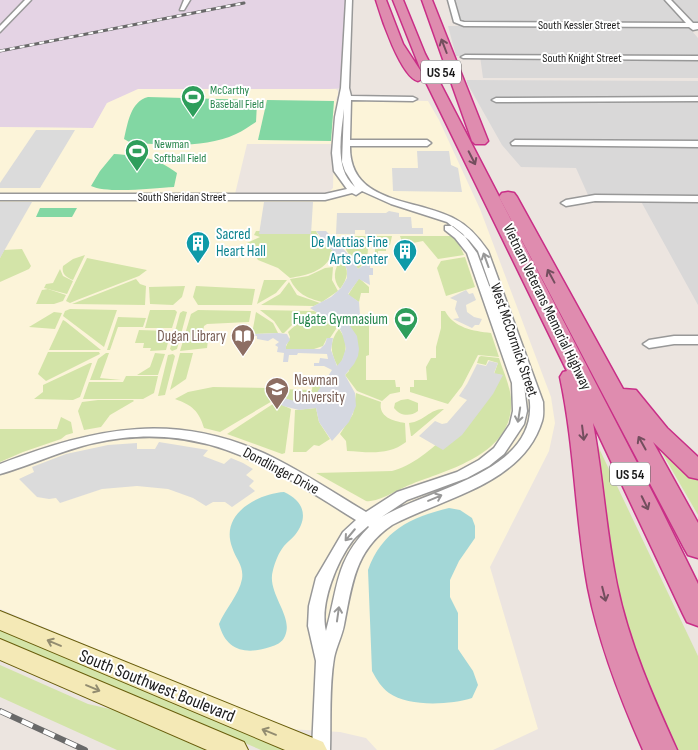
<svg xmlns="http://www.w3.org/2000/svg" width="698" height="750" font-family="'Sofia Sans Condensed',sans-serif">
<style>
.residential{fill:#d9d8d8}
.industrial{fill:#e4d3e4}
.education{fill:#fcf4d9;fill-rule:evenodd}
.grass{fill:#d3e4a8}
.pitch{fill:#82d7a3}
.parking{fill:#dbdbdb}
.plaza{fill:#d5d8e1}
.water{fill:#a3d7d7}
.lines{fill:none;stroke-linecap:round;stroke-linejoin:round}
.street-casing{stroke:#989898;stroke-width:3}
.secondary-casing{stroke:#685d0b;stroke-width:2}
.highway-casing{stroke:#c92e87;stroke-width:3}
.street{fill:#fff;fill-rule:evenodd}
.secondary{fill:#f4e9b6;fill-rule:evenodd}
.highway{fill:#df8caf;fill-rule:evenodd}
.rail-far1-casing{stroke:#696969;stroke-width:3}
.rail-casing{stroke:#696969;stroke-width:6}
.rail-far1{stroke:#fff;stroke-width:2;stroke-dasharray:5;stroke-linecap:butt}
.rail{stroke:#fff;stroke-width:4.5;stroke-dasharray:12;stroke-linecap:butt}
.oneway{stroke:#734e5e}
.oneway2{stroke:#989898}
.oneway3{stroke:#928c70}
.labels{text-anchor:middle;dominant-baseline:central;stroke-width:4;stroke-linejoin:round;paint-order:stroke}
.far-street-label{font-size:12px;fill:#1b1b1b;stroke:#fff}
.far-leisure-label{font-size:12px;fill:#27864d;stroke:#fff;text-anchor:start}
.shield{fill:#fff;stroke:#5f5f5f;stroke-width:1}
.shield-label{font-size:14px;font-weight:bold;fill:#1b1b1b}
.culture-label{font-size:15px;fill:#0d838f;stroke:#fff;text-anchor:start}
.street-label{font-size:15px;fill:#1b1b1b;stroke:#fff}
.leisure-label{font-size:15px;fill:#27864d;stroke:#fff;text-anchor:end}
.education-label{font-size:15px;fill:#785e54;stroke:#fff;text-anchor:end}
.near-street-label{font-size:18px;fill:#1b1b1b;stroke:#fff}
</style>
<rect width="100%" height="100%" fill="#ece5e0"/>
<g class="residential">
<path d="M455,0H665L698,38V78H483L480,56H456L448,26H461Z"/>
<path d="M672,0H698V29Z"/>
<path d="M467,80L698,81V305L638,196L588,195L576,168L521,167L502,145L467,83Z"/>
</g>
<path class="industrial" d="M0,0H349L345,88L107,103L93,128L0,127Z"/>
<path class="education" d="M138,89H336L338,91V95L336,100L428,101L439,120L480,209L551,397L555,423L549,451L490,567L538,729L493,750H377L366,738L340,732L288,729L0,609V127L93,128L107,103ZM247,144H334L333,188L327,194H235Z"/>
<g class="grass">
<path d="M256,231H260V234H310L311,231H316L320,239L333,251C327,271 308,275 290,278L278,268L258,260L247,243L260,237L254,235Z"/>
<path d="M355,236H369L367,261L358,269L345,248Z"/>
<path d="M375,236H392L390,245H386V251H378V262H375Z"/>
<path d="M400,236H452L459,244L464,255L438,259L423,241L403,245Z"/>
<path d="M22,249L31,266L29,269L0,282V258L4,250Z"/>
<path d="M85,255L73,280C67,278 61,274 63,266L73,259Z"/>
<path d="M465,257L475,287L446,296L437,268L441,261Z"/>
<path d="M87,258L147,270L139,276L77,300L70,303L66,301Z"/>
<path d="M341,259C350,270 348,278 340,289C332,279 334,269 341,259Z"/>
<path d="M333,267L332,280L338,291L322,302C307,298 297,294 290,279L308,276L325,268Z"/>
<path d="M60,269L63,276L73,281L67,294L44,288L46,284L53,283Z"/>
<path d="M359,278L369,287V293H361L359,302L348,295Z"/>
<path d="M136,279L140,284L146,286L145,305L72,304Z"/>
<path d="M264,280H287L276,293L257,304Z"/>
<path d="M289,282L297,295L320,303L314,306L261,305L280,294Z"/>
<path d="M185,286L182,297L173,305L150,304L149,287Z"/>
<path d="M196,286L255,289L252,305H198L193,297Z"/>
<path d="M48,289L66,295L63,301L54,304H36L42,290Z"/>
<path d="M70,309L117,310L104,347L63,316L65,311Z"/>
<path d="M150,310H175L177,312L172,328H145Z"/>
<path d="M198,310L251,311L249,322L207,324L204,326L202,337L203,340H208L207,348L180,351L191,314Z"/>
<path d="M260,310L314,311L319,313L296,321L284,333H282L274,321Z"/>
<path d="M183,311L187,312L177,349L172,351L170,349L180,313Z"/>
<path d="M441,311H445C454,328 473,331 491,333L499,357L478,355L462,386L448,404L410,392V387H414V380H427L426,367L431,358H436V347L441,328Z"/>
<path d="M54,312L62,313L55,329L29,327Z"/>
<path d="M256,312L273,323L278,333L252,334Z"/>
<path d="M321,315L338,326L330,338H327L323,346L314,349H285L290,337L288,332C298,322 308,318 321,315Z"/>
<path d="M360,315L361,325H369V355L366,356V380H395L396,387H400V392L390,394L382,401L357,391L345,375L349,371L348,323Z"/>
<path d="M118,317L146,318L143,327H118L110,350H107Z"/>
<path d="M63,320L65,321L101,350H49Z"/>
<path d="M339,329C349,342 347,354 338,367C330,353 329,341 339,329Z"/>
<path d="M139,330L171,331L166,350L150,351L151,348H143L144,343H135Z"/>
<path d="M48,352H99L100,354L46,381L38,374Z"/>
<path d="M106,353H109L100,378L121,380H90L98,359Z"/>
<path d="M155,353L165,354L158,375H137L150,367Z"/>
<path d="M180,353H193L186,379L170,390Z"/>
<path d="M173,354L175,356L165,395L158,396L168,355Z"/>
<path d="M481,356L499,358C503,371 510,385 511,399C515,453 451,469 412,484C400,488 378,503 366,501L316,473L392,471C430,462 476,404 502,375L494,374L498,363L488,360L486,365L477,363L479,357Z"/>
<path d="M90,363H92L80,397L73,400L34,399L43,392V385Z"/>
<path d="M126,376H158L154,393L143,399H83L89,382H123Z"/>
<path d="M313,380H326C322,386 320,394 314,397C303,405 283,403 278,389L312,390Z"/>
<path d="M213,387L270,388L274,400L220,432L204,428C199,411 192,405 175,399L188,392Z"/>
<path d="M356,393L381,402C378,417 393,421 405,423L406,442C388,456 367,452 347,451L346,441L340,434L353,414Z"/>
<path d="M408,399L418,403V411C410,417 400,416 394,408L395,403L401,400Z"/>
<path d="M98,400H133L134,401L110,415L101,427L84,430L78,411L82,402Z"/>
<path d="M276,402L291,409L285,453L282,454L227,434Z"/>
<path d="M316,408L319,422L330,439L319,446L314,445L306,452H293L295,410Z"/>
<path d="M444,409L412,436H411L409,423C425,421 431,408 444,409Z"/>
<path d="M61,417L71,422L73,433L66,435L61,439L23,452L0,462V429H57Z"/>
<path d="M650,432L698,477V515Z"/>
<path d="M592,444H597L698,656V750H675L621,633Z"/>
<path d="M0,627L286,750H261L0,639Z"/>
<path d="M0,665L88,704L123,712L209,750H117L0,697Z"/>
</g>
<g class="pitch">
<path d="M148,97L255,100L257,103L256,122C249,126 243,131 236,134C204,149 165,144 131,143L124,139C128,123 130,102 148,97Z"/>
<path d="M267,100L334,101L331,141L258,140Z"/>
<path d="M114,154C140,156 156,157 177,173L174,187C154,188 108,194 91,186L100,171Z"/>
<path d="M40,208H77L72,217H36Z"/>
</g>
<g class="parking">
<path d="M36,130H75L40,188H0V183Z"/>
<path d="M417,151H449L451,165L458,168L462,192L393,191L392,168H418Z"/>
<path d="M0,202H32L0,258Z"/>
<path d="M264,202H313L311,234H259Z"/>
<path d="M389,211L399,213V217H411L412,228H423V234H365V230H355V234H336L337,213H386Z"/>
<path d="M466,290L469,294L473,293L476,300L466,305L467,312L474,317L482,319L479,325H475L472,328L453,319L459,318L455,309L457,301L450,298Z"/>
<path d="M489,361L498,363L494,373L503,375L493,394L462,435L443,450L419,436L435,421L442,424L447,423L467,400L459,396L467,384L477,364L486,366Z"/>
<path d="M159,442L208,450L203,456L224,464L231,458L243,463L253,469L246,475L254,481L249,486L255,491L232,507L225,502H213L206,506L193,498L168,489L137,486L102,489L60,503L56,498L49,499L37,497L19,479L34,472L32,467L66,454L108,445L137,443V449H155Z"/>
</g>
<path class="plaza" d="M316,231H326L352,258L358,269L365,264H370V268H373V275H369L370,285L359,279L348,294L359,302L360,315L348,323L357,336L359,349L358,356L354,364L345,375L355,393L356,406L349,422L332,441L319,422L316,408L299,410L283,406L273,399L270,388L271,380H279L278,389L283,398L295,401L314,397L332,370L324,366H314V363H319L320,358L328,359L327,354L298,353L297,355H289L288,362H283L284,353L277,352L278,347L275,345L279,342L273,338L268,341L257,339V336H241L242,332H252V334L278,333L287,334L290,340L286,345V349H320L325,344L327,338H333L331,350L337,366L342,360L346,348L342,333L338,326L310,308L331,297L341,288L347,278V270L343,261L325,243Z"/>
<g class="water">
<path d="M284,492C304,501 309,517 295,535C292,539 287,542 284,546C279,552 275,562 273,570C266,593 294,616 285,636C282,643 276,645 270,647C246,655 226,651 219,624C225,609 239,595 242,579C244,565 236,560 232,547C220,514 257,494 284,492Z"/>
<path d="M449,508L460,510L472,518L475,526V538L459,561L450,580V597L458,613V649L473,671L478,685L472,698C450,705 408,707 389,693C381,687 377,680 372,671L368,570C382,531 411,517 449,508Z"/>
</g>
<g class="lines">
<g class="street-casing">
<g id="street">
<path d="M25,0H31L0,32V26Z"/>
<path d="M184,0H190L184,10H180Z"/>
<path d="M346,0H352L349,88L351,96L413,97L417,99L413,101L351,100L350,140H427L431,143L427,146H350C349,205 416,198 455,219C469,226 479,238 488,251L543,402C543,408 544,415 542,421C523,484 443,498 392,525C355,550 352,584 344,625C342,636 336,647 334,658C329,688 331,720 330,750H312L316,661L308,626L309,606L316,578L343,532L356,520C269,466 202,419 94,443C62,450 32,465 0,474V464C97,427 177,410 274,458C306,474 336,494 366,512L397,492L457,472L479,460L494,448L510,424L513,411L512,383L467,253L455,238L445,230V226H453L463,234L477,253L513,351L478,251L469,240L447,222L391,204L362,191L356,195L352,193L325,200H0V194H325L347,189L334,171L332,153L335,117L341,88ZM344,109L342,162L345,171L355,187C334,169 341,135 344,109ZM524,385C526,390 530,397 530,403C535,475 423,489 377,520L407,500L467,478L489,466L504,454L524,424L527,411ZM368,526L369,527C335,561 338,588 326,631C319,604 337,561 353,540C357,535 363,531 368,526Z"/>
<path d="M448,0H454L460,21L464,22L686,23L665,0H671L693,23H698V29L693,30L689,27L464,26L454,22Z"/>
<path d="M465,55L698,56V60L463,58L461,57Z"/>
<path d="M698,97V101L496,102L492,100L496,98Z"/>
<path d="M515,140L698,141V147L512,145L511,143Z"/>
<path d="M595,195L698,196V202L595,201L566,206L561,203L566,200Z"/>
<path d="M674,336H698V344H674L649,348L643,344L649,340Z"/>
</g>
</g>
<g class="secondary-casing">
<g id="secondary">
<path d="M0,611L323,742L327,750H285L0,630Z"/>
<path d="M0,639L244,742L248,750H207L0,660Z"/>
</g>
</g>
<g class="highway-casing">
<g id="highway">
<path d="M376,0H386L403,44L422,73L393,0H403L425,54L660,507L698,584V626L687,622L683,614L593,423C603,477 606,532 617,585C629,643 653,697 677,750H643C620,698 599,644 588,588C575,518 575,447 560,377L563,372L567,371L424,78L418,81C401,77 381,17 376,0Z"/>
<path d="M422,0H432L488,141L485,144H475L472,141Z"/>
<path d="M508,192L514,193L517,197L623,389L636,390L667,428L698,457V479L689,477L653,442L698,523V558L688,555L684,548L499,197L502,193Z"/>
</g>
</g>
<use href="#street" class="street"/>
<use href="#secondary" class="secondary"/>
<use href="#highway" class="highway"/>
<g class="rail-far1-casing">
<path id="rail-far1" d="M0,51L244,3"/>
</g>
<g class="rail-casing">
<path id="rail" d="M0,711L85,750"/>
</g>
<use href="#rail-far1" class="rail-far1"/>
<use href="#rail" class="rail"/>
</g>
<defs><path id="oneway-shaft" d="M-6 0H5M1.5-3L5.5 0L1.5 3" fill="none" stroke-width="1.6" stroke-linecap="round" stroke-linejoin="round" transform="scale(1.25)"/></defs>
<g class="oneway">
<use href="#oneway-shaft" transform="translate(444 46) rotate(-111)"/>
<use href="#oneway-shaft" transform="translate(472 158) rotate(63)"/>
<use href="#oneway-shaft" transform="translate(551 276) rotate(-118)"/>
<use href="#oneway-shaft" transform="translate(583 433) rotate(83)"/>
<use href="#oneway-shaft" transform="translate(642 443) rotate(-119)"/>
<use href="#oneway-shaft" transform="translate(645 503) rotate(64)"/>
<use href="#oneway-shaft" transform="translate(604 594) rotate(76)"/>
</g>
<g class="oneway2">
<use href="#oneway-shaft" transform="translate(486 260) rotate(-110)"/>
<use href="#oneway-shaft" transform="translate(519 415) rotate(99)"/>
<use href="#oneway-shaft" transform="translate(435 498) rotate(-23)"/>
<use href="#oneway-shaft" transform="translate(350 535) rotate(130)"/>
<use href="#oneway-shaft" transform="translate(338 614) rotate(-82)"/>
</g>
<g class="oneway3">
<use href="#oneway-shaft" transform="translate(54 643) rotate(-157)"/>
<use href="#oneway-shaft" transform="translate(93 688) rotate(23)"/>
<use href="#oneway-shaft" transform="translate(269 732) rotate(-158)"/>
</g>
<defs>
<g id="stadium-pin" transform="scale(1.25)"><path d="M0 17L-7.5 6A9.5 9.5 0 1 1 7.5 6Z" fill="#2e9e5b" stroke="#fff"/><path d="M0-5a6.5 5 0 1 0 0 10a6.5 5 0 1 0 0-10ZM-3.5-1.8h7v3.6h-7Z" fill="#fff"/></g>
<g id="building-pin" transform="scale(1.25)"><path d="M0 17L-7.5 6A9.5 9.5 0 1 1 7.5 6Z" fill="#0f9aa8" stroke="#fff"/><path d="M-4-6H4V6H1V3H-1V6H-4ZM-2.5-4.3h1.7v1.8h-1.7ZM.8-4.3h1.7v1.8H.8ZM-2.5-1h1.7V.8h-1.7ZM.8-1h1.7V.8H.8Z" fill="#fff"/></g>
<g id="library-pin" transform="scale(1.25)"><path d="M0 17L-7.5 6A9.5 9.5 0 1 1 7.5 6Z" fill="#8d6e63" stroke="#fff"/><path d="M-6-4Q-3-5.5-.7-3.5V5Q-3 3-6 4ZM6-4Q3-5.5 .7-3.5V5Q3 3 6 4Z" fill="#fff"/></g>
<g id="university-pin" transform="scale(1.25)"><path d="M0 17L-7.5 6A9.5 9.5 0 1 1 7.5 6Z" fill="#8d6e63" stroke="#fff"/><path d="M0-5L7-2L0 1L-7-2ZM-4 1L0 2.5L4 1V4Q0 6-4 4Z" fill="#fff"/></g>
</defs>
<g fill-rule="evenodd">
<use href="#stadium-pin" x="193" y="97"/>
<use href="#stadium-pin" x="137" y="151"/>
<use href="#building-pin" x="198" y="243"/>
<use href="#building-pin" x="405" y="251"/>
<use href="#stadium-pin" x="406" y="319"/>
<use href="#library-pin" x="243" y="336"/>
<use href="#university-pin" x="277" y="389"/>
</g>
<g class="labels">
<g class="far-street-label">
<text x="579" y="25">South Kessler Street</text>
<text x="582" y="58">South Knight Street</text>
<text x="182" y="197">South Sheridan Street</text>
</g>
<g class="far-leisure-label">
<text x="210" y="90">McCarthy<tspan x="210" dy="14">Baseball Field</tspan></text>
<text x="154" y="144">Newman<tspan x="154" dy="14">Softball Field</tspan></text>
</g>
<g class="shield">
<rect x="421" y="60.5" width="40" height="23" rx="4"/>
<rect x="610" y="462.5" width="40" height="23" rx="4"/>
</g>
<g class="shield-label">
<text x="441" y="72">US 54</text>
<text x="630" y="474">US 54</text>
</g>
<g class="culture-label">
<text x="216" y="234">Sacred<tspan x="216" dy="17">Heart Hall</tspan></text>
<text x="388" y="242" text-anchor="end">De Mattias Fine<tspan x="388" dy="17">Arts Center</tspan></text>
</g>
<g class="street-label">
<text transform="translate(547 307) rotate(64)">Vietnam Veterans Memorial Highway</text>
<text transform="translate(514 340) rotate(71)">West McCormick Street</text>
<text transform="translate(281 471) rotate(28)">Dondlinger Drive</text>
</g>
<g class="leisure-label">
<text x="388" y="319">Fugate Gymnasium</text>
</g>
<g class="education-label">
<text x="226" y="336">Dugan Library</text>
<text x="294" y="380" text-anchor="start">Newman<tspan x="294" dy="17">University</tspan></text>
</g>
<g class="near-street-label">
<text transform="translate(157 686) rotate(22)">South Southwest Boulevard</text>
</g>
</g>
</svg>
